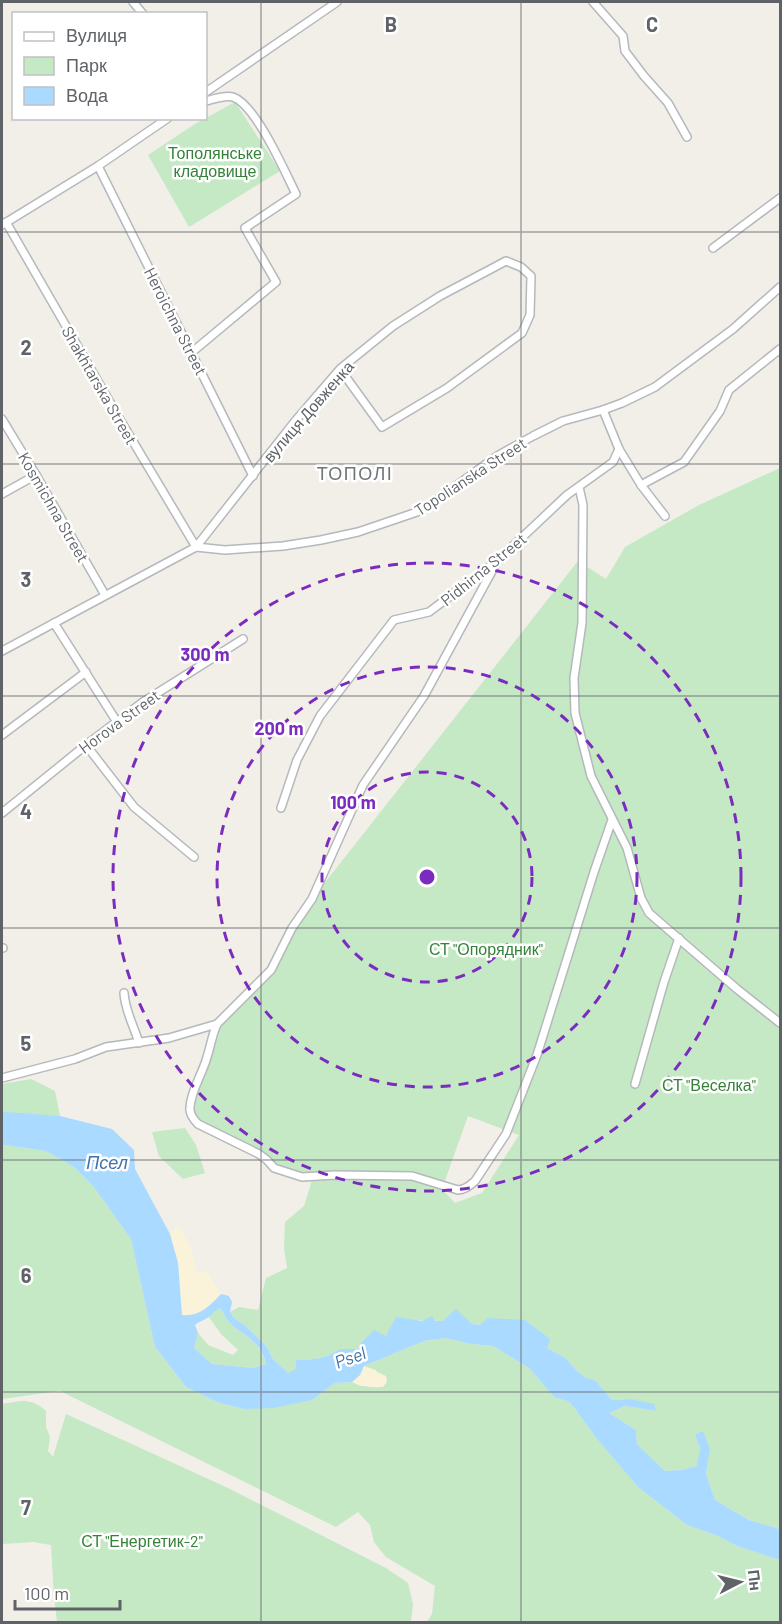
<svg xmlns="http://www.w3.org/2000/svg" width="782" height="1624" font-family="Barlow,sans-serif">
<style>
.green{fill:#c5e8c5;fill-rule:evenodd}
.sand{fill:#fbf3d9}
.water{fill:#aadaff;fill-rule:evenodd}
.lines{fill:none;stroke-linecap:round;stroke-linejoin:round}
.minor-casing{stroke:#b5b8bc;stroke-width:10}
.minor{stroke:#fff;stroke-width:7}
.grid{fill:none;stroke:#5f6368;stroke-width:1.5;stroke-opacity:0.55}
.ring{fill:none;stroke:#7b2cbf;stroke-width:3;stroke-dasharray:10 8}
.labels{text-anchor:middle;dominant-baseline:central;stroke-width:5;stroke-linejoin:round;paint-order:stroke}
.park-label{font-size:16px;fill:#348238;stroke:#fff}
.street-label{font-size:16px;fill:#5f6368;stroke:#fff}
.neighbourhood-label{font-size:18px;letter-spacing:1.5px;fill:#70757a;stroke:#fff}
.water-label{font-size:18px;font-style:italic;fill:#4174aa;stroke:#fff}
.grid-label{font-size:20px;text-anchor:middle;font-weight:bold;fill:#5f6368;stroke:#fff;stroke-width:5;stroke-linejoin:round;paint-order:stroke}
.centre{fill:#7b2cbf;stroke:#fff;stroke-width:3}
.ring-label{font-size:18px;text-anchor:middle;font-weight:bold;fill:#7b2cbf;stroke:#fff;stroke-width:5;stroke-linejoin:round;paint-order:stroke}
</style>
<rect width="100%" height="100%" fill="#f1efe8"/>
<g class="green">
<path d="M235,102L280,171L189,227L148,155L195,124Z"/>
<path d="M780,468V1529L749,1520L715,1500L706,1474L710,1449L695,1435L700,1448L698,1466L682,1470L665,1471L637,1444L636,1430L609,1413L625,1406L656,1411L630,1399L612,1400L595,1380L586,1378L578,1372L564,1357L547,1348L480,1325L472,1324L461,1314L443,1321L410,1320L386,1336L360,1344L358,1349H339C325,1360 313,1359 296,1360L295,1371L288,1373L273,1359L267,1347L245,1325L235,1319L230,1312L239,1307L258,1310L266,1278L287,1268L284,1248L285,1222L304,1206L313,1177L274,1168L267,1160L194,1119L192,1098L217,1024L271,970L312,899L578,561L606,579L625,547L699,505ZM468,1116L519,1135L482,1193L455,1203L442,1189Z"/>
<path d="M31,1079L55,1091L60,1116L2,1113V1084Z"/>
<path d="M185,1128L196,1145L205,1173L183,1179L159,1156L152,1132Z"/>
<path d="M5,1145L46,1151L74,1167L93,1186L131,1239L155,1347L186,1387L219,1403L244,1409L312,1400L335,1383L352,1382L360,1386L384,1387L376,1370L364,1366L424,1341L446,1338L471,1344L493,1346L529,1368L554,1397L570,1402L597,1439L638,1487L687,1525L718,1536L737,1546L780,1560V1622H427L432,1614L435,1586L386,1557L374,1542L370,1525L358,1512L336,1527L60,1391L2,1399V1146Z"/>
<path d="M220,1308C224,1313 226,1320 231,1324C248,1340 258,1339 266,1364L254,1368L212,1364L194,1348L198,1333L208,1345L233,1355L238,1350L221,1334L209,1317L212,1312Z"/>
<path d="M20,1401C31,1401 37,1403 46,1411V1427L50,1437L48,1451L53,1457L66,1414L228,1488L386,1568L408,1583L413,1604L411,1622H57L54,1596L51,1545L33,1542L2,1544V1404Z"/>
</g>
<g class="sand">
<path d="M178,1225L190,1246L197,1273L207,1272L221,1294C209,1306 199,1317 182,1315L178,1263L170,1234Z"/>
<path d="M364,1366L386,1376C392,1394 362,1386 352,1382L360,1375Z"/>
</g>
<path class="water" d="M6,1112L60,1116L112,1129L134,1150L135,1169L170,1234L178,1263L182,1315C199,1317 210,1306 221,1294L229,1296L232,1302L230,1312L235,1319L245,1325L267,1347L273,1359L288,1373L295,1370L296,1360C313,1359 325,1360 339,1349H358L360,1344L374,1330L386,1336L396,1317L422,1321L432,1316L435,1321H443L456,1309L472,1324L480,1325L488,1318L525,1320L550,1339L547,1348L564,1357L578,1372L586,1378L595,1380L612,1400L630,1399L654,1404L656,1411L625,1406L609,1413L636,1430L637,1444L665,1471L682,1470L697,1466L700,1448L695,1435L703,1431L710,1449L706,1474L715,1500L749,1520L780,1529V1560L737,1546L718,1536L687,1525L638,1487L597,1439L570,1402L554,1397L529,1368L493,1346L471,1344L446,1338L424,1341L364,1366L360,1375L352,1382L335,1383L312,1400L273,1408L244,1409L219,1403L186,1387L155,1347L131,1239L93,1186L74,1167L46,1151L5,1145L2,1146V1113ZM220,1308C224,1313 226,1320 231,1324C247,1339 260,1340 266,1364L254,1368L212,1364L194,1348L198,1333L195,1325C199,1321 206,1320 210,1316C214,1312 215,1311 220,1308Z"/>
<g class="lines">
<g class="minor-casing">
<g id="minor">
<path d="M133,2L143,14"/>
<path d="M593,2L623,36L625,51L644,76L668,103L687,137"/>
<path d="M206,92L337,2"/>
<path d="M98,166L253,476"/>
<path d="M6,222L119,418L196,547L296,420L340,369L393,326L440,296L506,261L521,267L531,276L530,315L522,333L447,388L382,427L340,369"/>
<path d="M2,225L98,166L168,118"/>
<path d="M713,248L780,198"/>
<path d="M191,353L276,282L245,228L296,194C285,172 256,105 233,97C226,95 213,99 206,101"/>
<path d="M603,410L619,449L641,485L665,516"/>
<path d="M2,419L36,475L105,595"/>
<path d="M641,485L684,462L720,411L729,390L780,349"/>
<path d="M579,487L583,505L582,623L574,678L575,713L591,776L627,848L641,898L649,913L737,989L780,1023"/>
<path d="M2,494L36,475"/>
<path d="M498,560L424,696L363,785L312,899L292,928L271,970L217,1024C212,1035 211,1045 207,1057C203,1073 191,1090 190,1107C189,1114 193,1119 198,1124L259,1154L267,1160L274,1168L302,1177L335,1175L412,1176L458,1190C466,1189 469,1186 475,1181L506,1134L537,1055L594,872L612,820"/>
<path d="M54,623L117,722"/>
<path d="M2,651L196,547L225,550L283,546L321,540L358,532L417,512L434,502L497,456L533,436L563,421L603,410L622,403L655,387L733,329L780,287"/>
<path d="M2,735L86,672"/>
<path d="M86,745L134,807L194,857"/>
<path d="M281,808L297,760L320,716L394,620L429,612L498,560L567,495L613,462L619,449"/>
<path d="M2,813L86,745L143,702L243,639"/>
<path d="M2,948H3"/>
<path d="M124,993C125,1011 134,1026 139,1043"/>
<path d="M2,1078L75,1059L106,1047L169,1038L217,1024"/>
<path d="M635,1084L664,982L679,938"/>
</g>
</g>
<use href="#minor" class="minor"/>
</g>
<path class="grid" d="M261,2V1622M521,2V1622M2,232H780M2,464H780M2,696H780M2,928H780M2,1160H780M2,1392H780"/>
<g class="ring">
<circle cx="427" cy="877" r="105"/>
<circle cx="427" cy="877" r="210"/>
<circle cx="427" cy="877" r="314"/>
</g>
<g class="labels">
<g class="park-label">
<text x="215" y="152">Тополянське<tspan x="215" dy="18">кладовище</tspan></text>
<text x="486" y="948">СТ "Опорядник"</text>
<text x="709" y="1084">СТ "Веселка"</text>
<text x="142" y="1540">СТ "Енергетик-2"</text>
</g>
<g class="street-label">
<text transform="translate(176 321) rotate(63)">Heroichna Street</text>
<text transform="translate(100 385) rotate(60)">Shakhtarska Street</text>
<text transform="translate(308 411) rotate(-49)">вулиця Довженка</text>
<text transform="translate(470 476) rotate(-33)">Topolianska Street</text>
<text transform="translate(54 507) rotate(60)">Kosmichna Street</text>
<text transform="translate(483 569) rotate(-39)">Pidhirna Street</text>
<text transform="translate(119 721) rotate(-36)">Horova Street</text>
</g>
<g class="neighbourhood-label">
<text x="355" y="473">ТОПОЛІ</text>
</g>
<g class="water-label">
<text x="107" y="1162">Псел</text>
<text transform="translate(350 1357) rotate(-20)">Psel</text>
</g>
</g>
<g class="grid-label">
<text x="391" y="32">B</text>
<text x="652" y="32">C</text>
<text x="26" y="355">2</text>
<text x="26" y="587">3</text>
<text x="26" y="819">4</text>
<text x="26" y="1051">5</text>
<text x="26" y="1283">6</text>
<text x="26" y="1515">7</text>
</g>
<circle cx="427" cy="877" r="9" class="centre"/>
<g class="ring-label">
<text x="205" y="661">300 m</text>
<text x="279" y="735">200 m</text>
<text x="353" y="809">100 m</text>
</g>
<rect width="782" height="1624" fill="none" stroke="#5f6368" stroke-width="6"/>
<rect x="12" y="12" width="195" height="108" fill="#ffffff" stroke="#bfc1c3" stroke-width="1.5"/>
<rect x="24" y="32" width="30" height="9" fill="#ffffff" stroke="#bfc1c3" stroke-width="1.5"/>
<text x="66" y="42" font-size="18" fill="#5f6368">Вулиця</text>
<rect x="24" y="57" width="30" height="18" fill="#c5e8c5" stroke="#bfc1c3" stroke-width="1.5"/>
<text x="66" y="72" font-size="18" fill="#5f6368">Парк</text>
<rect x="24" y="87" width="30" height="18" fill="#aadaff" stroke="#bfc1c3" stroke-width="1.5"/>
<text x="66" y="102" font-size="18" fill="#5f6368">Вода</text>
<g transform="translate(740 1582) rotate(83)" stroke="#ffffff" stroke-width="4.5" paint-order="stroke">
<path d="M0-4.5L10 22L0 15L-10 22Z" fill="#5f6368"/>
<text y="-9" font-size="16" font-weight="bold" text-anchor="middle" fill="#5f6368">Пн</text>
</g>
<path d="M15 1600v9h105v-9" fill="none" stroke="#5f6368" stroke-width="3"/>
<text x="24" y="1600" font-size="18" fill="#5f6368" stroke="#ffffff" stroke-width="4.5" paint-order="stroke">100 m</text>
</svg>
